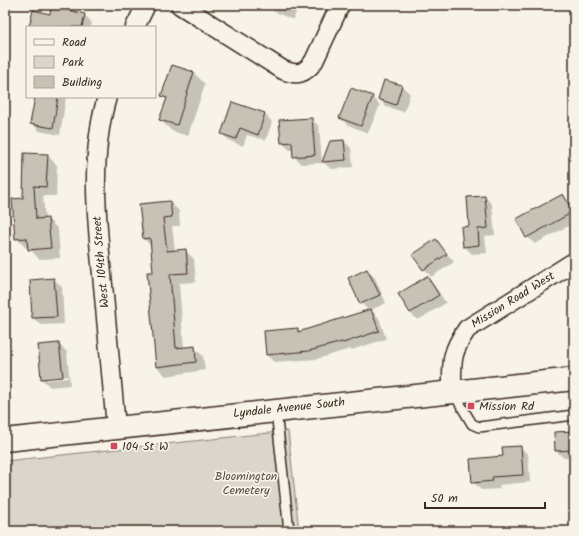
<svg xmlns="http://www.w3.org/2000/svg" width="579" height="536" font-family="Kalam,sans-serif">
<style>
.green{fill:#dbd6cb;stroke:#8b8074}
.shadow{fill:#0003;fill-rule:evenodd}
.building{fill:#c8c1b6;stroke:#3b2a1e}
.lines{fill:none;stroke-linecap:round;stroke-linejoin:round}
.lane-casing{stroke:#3b2a1e;stroke-width:12}
.street-casing{stroke:#3b2a1e;stroke-width:21}
.secondary-casing{stroke:#3b2a1e;stroke-width:25}
.lane{stroke:#f7f3e8;stroke-width:9}
.street{stroke:#f7f3e8;stroke-width:18}
.secondary{stroke:#f7f3e8;stroke-width:22}
.poi-dot{fill:#d1495b;stroke:#f7f3e8;stroke-width:1.5}
.labels{text-anchor:middle;dominant-baseline:central;stroke-width:3.5;stroke-linejoin:round;paint-order:stroke}
.street-label{font-size:12px;fill:#3b2a1e;stroke:#f7f3e8}
.poi-label{font-size:12px;fill:#3b2a1e;stroke:#f7f3e8;text-anchor:start}
.park-label{font-size:12px;fill:#5b4c41;stroke:#f7f3e8}
</style>
<rect width="100%" height="100%" fill="#f7f3e8"/>
<filter id="ink" filterUnits="userSpaceOnUse"><feTurbulence type="fractalNoise" baseFrequency=".025" numOctaves="2"/><feDisplacementMap in="SourceGraphic" scale="8" xChannelSelector="R" yChannelSelector="G"/><feConvolveMatrix kernelMatrix="1 2 1 2 8 2 1 2 1" color-interpolation-filters="sRGB"/></filter>
<g filter="url(#ink)">
<path class="green" d="M288,431L299,531H5V461Z"/>
<g class="shadow">
<path d="M267,5H299L293,20L273,11Z"/>
<path d="M477,5H499V10L481,8Z"/>
<path d="M50,15H85L92,23L91,27H30Z"/>
<path d="M194,73L205,84L188,136L172,131L160,120L167,100L162,96Z"/>
<path d="M384,81L402,86L410,94L404,112L386,107L379,99Z"/>
<path d="M36,97H66L60,135L39,131L32,123Z"/>
<path d="M372,97L380,105L368,133L348,125L341,118Z"/>
<path d="M233,103L265,114L272,122L266,140L247,135L243,146L230,141L222,134Z"/>
<path d="M311,119L319,126L322,163L301,164L294,156L293,150H290L282,143Z"/>
<path d="M344,141L351,148L353,167L331,169L323,162Z"/>
<path d="M47,155L57,165L56,196H43L45,219H48L58,229L60,258L39,259L29,248H26L16,238L24,199Z"/>
<path d="M563,195L574,210V223L535,244L527,237Z"/>
<path d="M485,197L492,204L495,235L485,236L487,253L472,254L464,246Z"/>
<path d="M170,202L179,211L180,226H172L175,251L185,250L194,259L196,282L179,283L184,348L194,347L203,356L205,370L166,376L157,367L148,273H154L152,247L144,239Z"/>
<path d="M436,240L454,262L431,277L414,255Z"/>
<path d="M367,270L375,278L386,303L371,310L379,318L386,339L351,350L350,349L317,359L274,362L267,355L298,329L301,332L369,311L361,303Z"/>
<path d="M427,277L434,285L446,303L418,320L410,313Z"/>
<path d="M54,279L62,287L64,324L41,325L33,318Z"/>
<path d="M59,344L67,352L70,385L50,387L42,379L39,346ZM68,376V378L47,380V378Z"/>
<path d="M574,432V458H564L556,451Z"/>
<path d="M520,447L528,454L530,482L499,485L500,489L481,490L473,482L504,457Z"/>
</g>
<g class="building">
<path d="M51,6L85,14L82,27H29L33,10L50,14Z"/>
<path d="M172,65L194,72L177,125L159,120L167,98L161,96Z"/>
<path d="M384,80L402,85L396,105L378,99Z"/>
<path d="M351,88L373,96L361,126L339,118Z"/>
<path d="M35,97H58L53,128L30,124Z"/>
<path d="M232,102L265,113L258,135L240,128L236,139L221,134Z"/>
<path d="M312,118L315,155L293,157L292,142L281,143L279,120Z"/>
<path d="M344,140L346,160L322,162L330,141Z"/>
<path d="M24,153L48,154L46,187L34,186L36,219L48,218L51,248L28,250L27,238L15,239L12,199L23,198Z"/>
<path d="M563,194L573,212L526,238L516,219Z"/>
<path d="M485,196L488,228L478,229L479,245L463,247L461,227L469,226L467,197Z"/>
<path d="M170,201L172,217L163,218L167,251L186,249L188,273L170,274L176,348L195,346L196,362L156,367L147,272H153L150,238L143,239L139,204Z"/>
<path d="M436,239L447,254L423,270L412,255Z"/>
<path d="M367,269L380,295L360,304L348,278Z"/>
<path d="M427,276L439,295L410,313L398,294Z"/>
<path d="M54,278L57,317L32,318L30,280Z"/>
<path d="M371,309L379,331L343,343L342,342L309,351L266,355L264,331L298,328V332Z"/>
<path d="M59,343L63,377L41,379L38,345Z"/>
<path d="M574,431V450L555,451L554,432Z"/>
<path d="M521,446L523,475L492,477L493,481L472,483L470,459L503,456L502,447Z"/>
</g>
<g class="lines">
<g class="lane-casing">
<g id="lane">
<path d="M453,392L472,424L479,427L574,415"/>
<path d="M276,410L289,531"/>
</g>
</g>
<g class="street-casing">
<g id="street">
<path d="M180,5L283,70C297,76 305,74 314,61L340,5"/>
<path d="M135,27L146,5"/>
<path d="M107,97C89,158 97,222 103,285C107,332 112,380 116,428"/>
<path d="M452,391C452,361 450,354 467,329L574,262"/>
</g>
</g>
<g class="secondary-casing">
<path id="secondary" d="M5,440L574,379"/>
</g>
<use href="#lane" class="lane"/>
<use href="#street" class="street"/>
<use href="#secondary" class="secondary"/>
</g>
</g>
<g class="poi-dot">
<rect x="467" y="402" width="8" height="8" rx="2"/>
<rect x="110" y="442" width="8" height="8" rx="2"/>
</g>
<g class="labels">
<g class="street-label">
<text transform="translate(101 262) rotate(-95)">West 104th Street</text>
<text transform="translate(513 300) rotate(-32)">Mission Road West</text>
<text transform="translate(289 408) rotate(-6)">Lyndale Avenue South</text>
</g>
<g class="poi-label">
<text x="479" y="406">Mission Rd</text>
<text x="122" y="446">104 St W</text>
</g>
<g class="park-label">
<text x="246" y="476">Bloomington<tspan x="246" dy="14">Cemetery</tspan></text>
</g>
</g>
<rect width="579" height="536" fill="none" stroke="#f7f3e8" stroke-width="20"/>
<rect x="10" y="10" width="559" height="516" fill="none" stroke="#3b2a1e" stroke-width="1.5" filter="url(#ink)"/>
<rect x="26" y="26" width="130" height="72" fill="#f7f3e8" stroke="#aca397"/>
<rect x="34" y="39" width="20" height="6" fill="#f7f3e8" stroke="#aca397"/>
<text x="62" y="46" font-size="12" fill="#3b2a1e">Road</text>
<rect x="34" y="56" width="20" height="12" fill="#dbd6cb" stroke="#aca397"/>
<text x="62" y="66" font-size="12" fill="#3b2a1e">Park</text>
<rect x="34" y="76" width="20" height="12" fill="#c8c1b6" stroke="#aca397"/>
<text x="62" y="86" font-size="12" fill="#3b2a1e">Building</text>
<path d="M425 502v6h120v-6" fill="none" stroke="#3b2a1e" stroke-width="2"/>
<text x="431" y="502" font-size="12" fill="#3b2a1e" stroke="#f7f3e8" stroke-width="3" paint-order="stroke">50 m</text>
</svg>
